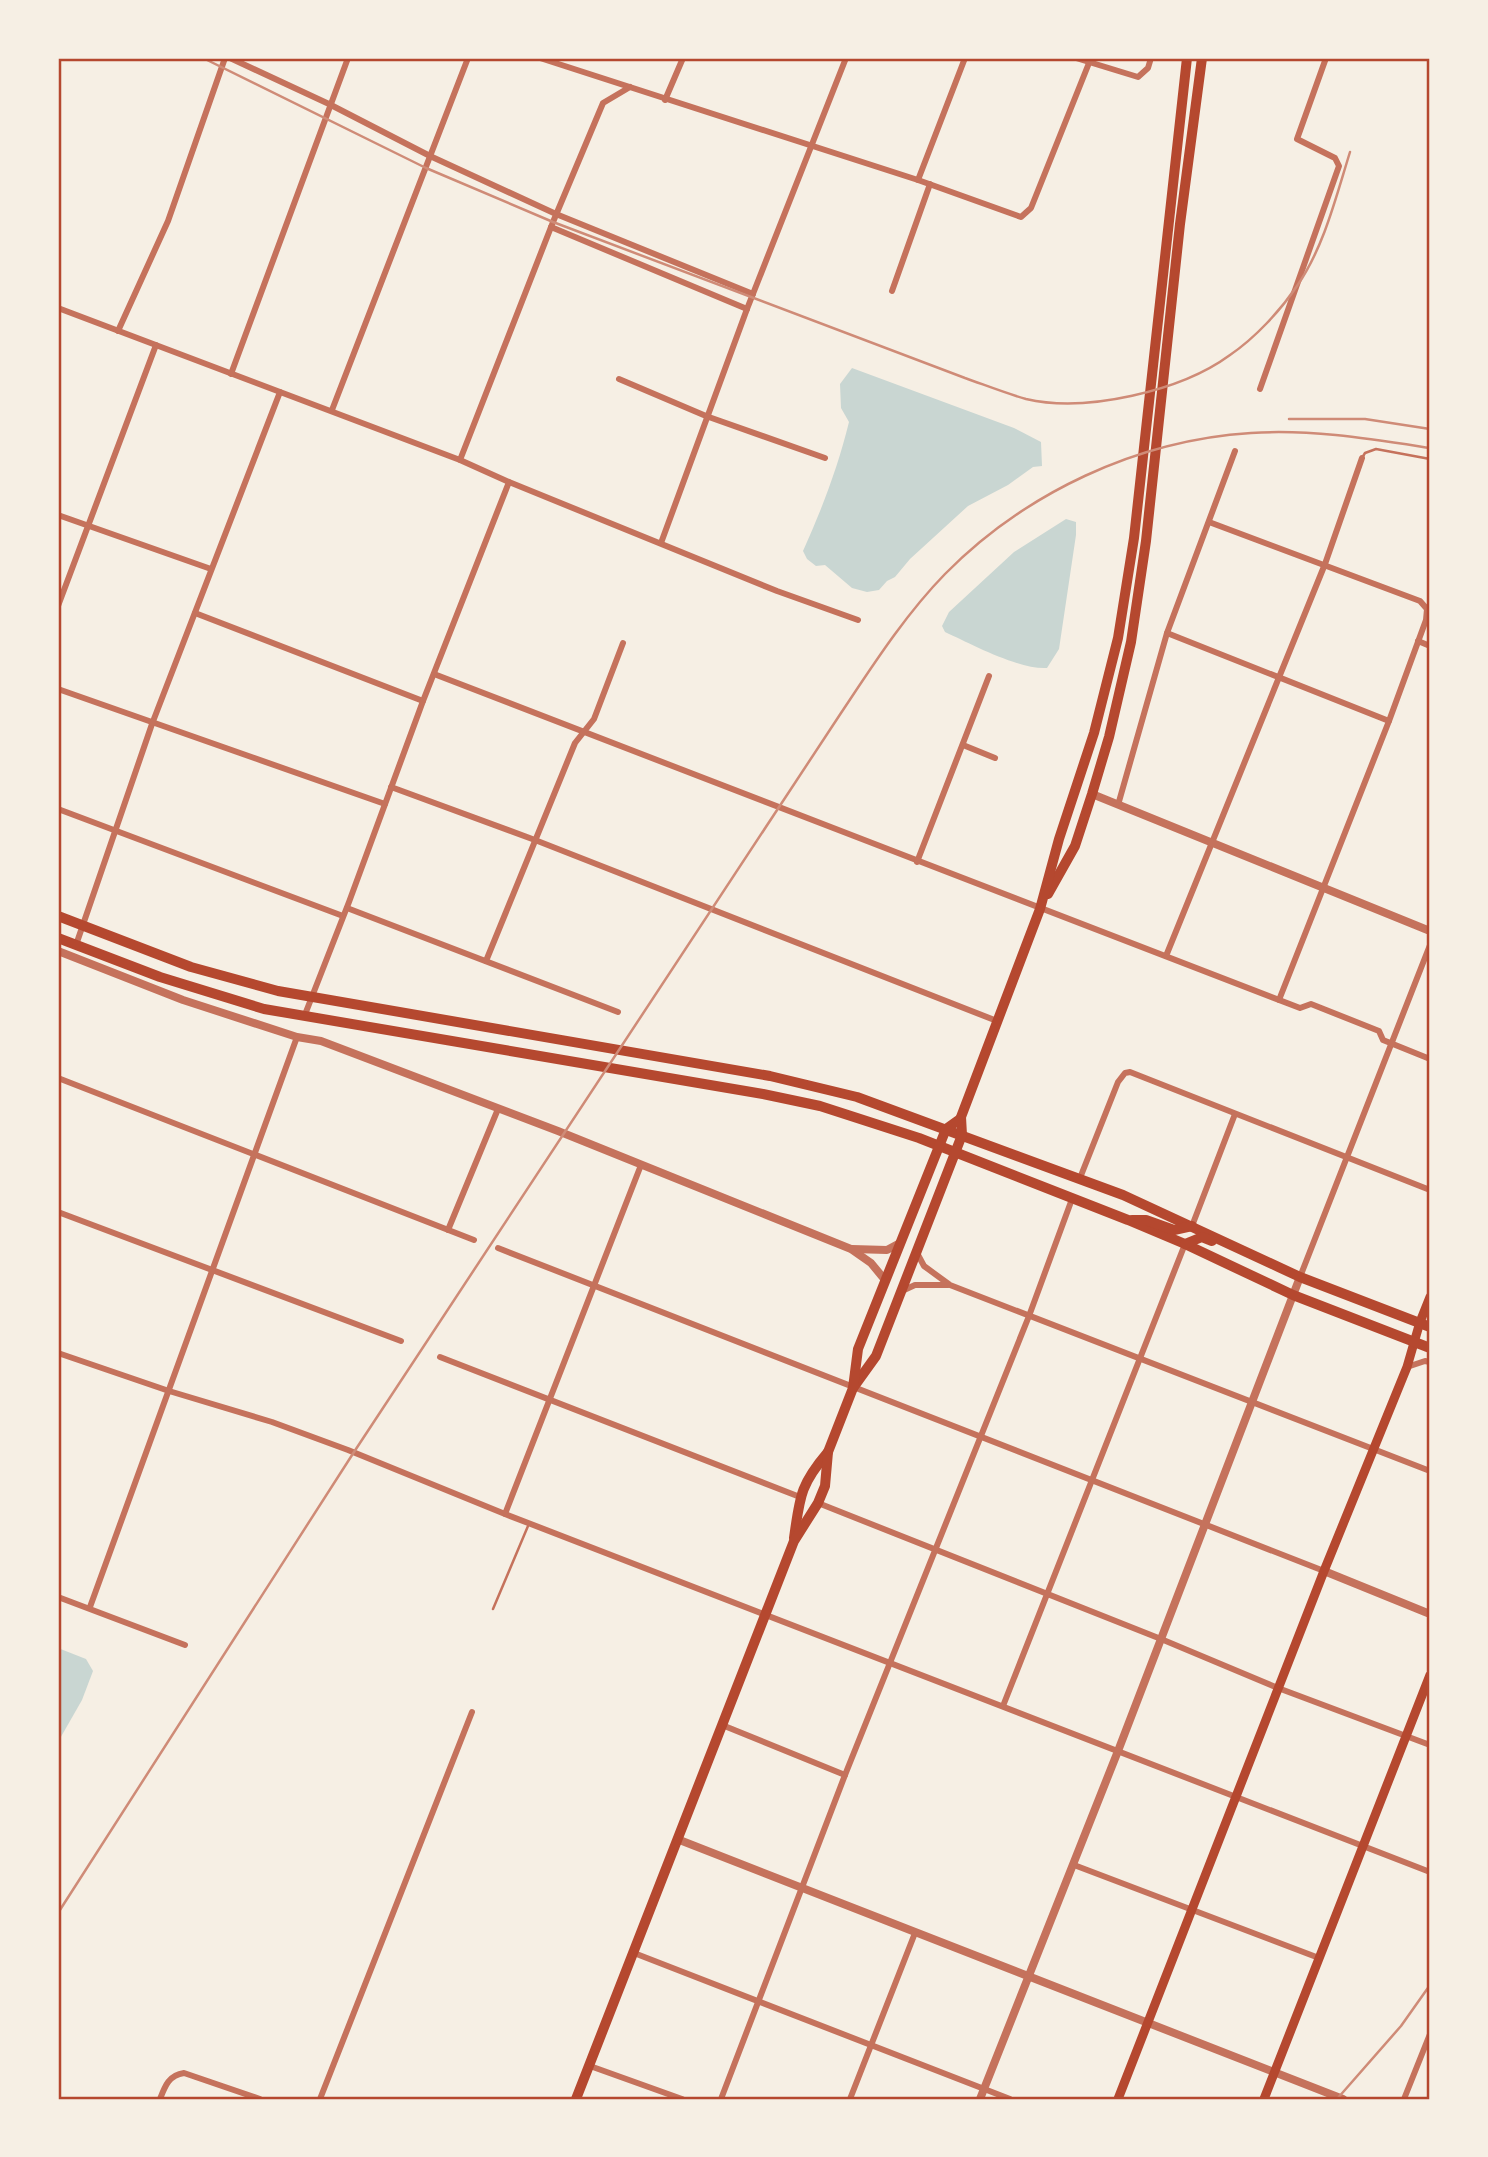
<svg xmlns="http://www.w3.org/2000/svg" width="1488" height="2157" font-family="'Exo 2',sans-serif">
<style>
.water{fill:#c9d6d2}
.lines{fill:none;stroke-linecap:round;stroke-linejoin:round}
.service{stroke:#c5725c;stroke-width:2.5}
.minor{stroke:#c5725c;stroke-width:6}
.tertiary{stroke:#c5725c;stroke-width:8}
.secondary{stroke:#b5482f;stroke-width:9}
.primary{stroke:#b5482f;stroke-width:10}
.trunk{stroke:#b5482f;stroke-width:10}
.rail{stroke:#cf8b77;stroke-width:2.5}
.neatline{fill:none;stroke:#b5482f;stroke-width:2.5}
</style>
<rect width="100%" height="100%" fill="#f6efe4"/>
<g class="water">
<path d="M852,368L1014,428L1041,442L1042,466L1033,467L1008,485L968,506L910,559L895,577L887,581L879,590L867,592L852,588L825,565L816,566L807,559L803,551C822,509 838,467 849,422L841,408L840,384Z"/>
<path d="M1066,519L1076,522V535L1059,649L1047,668C1020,670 971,644 945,632L942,626L949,612L1014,552Z"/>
<path d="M58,1648L86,1659L93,1671L82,1700L58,1742Z"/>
</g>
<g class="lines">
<g class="service">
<path d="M1362,458L1365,453L1376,449L1430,459"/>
<path d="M493,1609L528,1526"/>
</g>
<g class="minor">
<path d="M230,58L329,104L430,156L556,214L753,294"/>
<path d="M540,58L918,180L1021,217L1031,208L1089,63"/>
<path d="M1076,58L1138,77L1148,68L1151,58"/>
<path d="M665,100L683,58"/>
<path d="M918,180L965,58"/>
<path d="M551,227L747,309"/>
<path d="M892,291L930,184"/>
<path d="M58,308L460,460L509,482L777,591L858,620"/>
<path d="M118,331L168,221L225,58"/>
<path d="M231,374L348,58"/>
<path d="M619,379L706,416L825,458"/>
<path d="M1260,389L1339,166L1335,158L1297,139L1326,58"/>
<path d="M332,410L468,58"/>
<path d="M460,460L553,222L603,103L630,87"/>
<path d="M58,515L211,569"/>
<path d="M1209,522L1420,601L1427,609L1426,620L1389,721L1279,1000"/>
<path d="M661,543L747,309L846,58"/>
<path d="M58,606L156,345"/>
<path d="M195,613L423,701"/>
<path d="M1167,633L1389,721"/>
<path d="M1418,641L1430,646"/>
<path d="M434,674C723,785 1011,897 1300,1008L1311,1004L1379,1031L1383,1040L1430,1059"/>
<path d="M58,689L385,804"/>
<path d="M963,745L995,758"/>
<path d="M391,787L535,840L997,1021"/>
<path d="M1118,805L1167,633L1235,451"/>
<path d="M58,809L343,916"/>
<path d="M917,862L989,676"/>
<path d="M347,908L618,1012"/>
<path d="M76,945L152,724L280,392"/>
<path d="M1166,956L1325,564L1362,458"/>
<path d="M486,961L575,743L594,719L623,643"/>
<path d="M304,1017L349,902L423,701L509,482"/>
<path d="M58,1078L474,1240"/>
<path d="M1080,1178L1118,1082L1125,1073L1130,1072L1430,1190"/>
<path d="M58,1212L401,1341"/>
<path d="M1192,1226L1235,1114"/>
<path d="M448,1230L498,1109"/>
<path d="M498,1248L1324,1571"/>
<path d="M917,1253L924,1266L950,1285L1430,1471"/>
<path d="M1300,1277L1430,945"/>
<path d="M902,1291L915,1285H948"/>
<path d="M58,1353L169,1391L272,1422L348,1450L505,1514L1430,1872"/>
<path d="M440,1357L800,1497"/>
<path d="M1407,1367L1425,1361L1430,1362"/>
<path d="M818,1503L1161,1639L1278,1688L1430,1745"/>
<path d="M505,1514L641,1165"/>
<path d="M58,1597L185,1645"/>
<path d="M90,1607L297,1037"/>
<path d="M1003,1706L1185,1244"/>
<path d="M722,1725L845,1775"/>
<path d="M1074,1865L1319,1958"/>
<path d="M634,1953L1010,2099"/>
<path d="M590,2066L682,2099"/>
<path d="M160,2099C165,2086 169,2075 184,2073L260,2099"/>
<path d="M320,2099L472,1712"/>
<path d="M721,2099L845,1775L1029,1316L1072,1199"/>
<path d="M850,2099L915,1933"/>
<path d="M1404,2099L1430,2034"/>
</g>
<g class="tertiary">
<path d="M1092,794L1430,931"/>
<path d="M58,951L183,1000L297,1037L321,1041L558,1131L851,1249L871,1263L885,1280"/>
<path d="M852,1249L887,1250L900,1243"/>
<path d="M1324,1571L1430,1614"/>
<path d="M677,1839L1343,2099"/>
<path d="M980,2099L1118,1751L1300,1277"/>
</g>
<g class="secondary">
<path d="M1118,2099L1324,1571L1407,1367L1420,1322L1430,1297"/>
<path d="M1264,2099L1430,1675"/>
</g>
<g class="primary">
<path d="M58,916L191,967L278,991L770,1076L857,1097L1123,1195L1300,1277L1430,1327"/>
<path d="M58,938L160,977L264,1009L763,1094L820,1106L919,1138L1128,1220L1185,1244L1293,1295L1430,1348"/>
<path d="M1132,1220H1146L1174,1230L1192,1226"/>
<path d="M1185,1244L1202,1237L1212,1241"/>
</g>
<g class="trunk">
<path d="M1048,894L1075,846L1092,794L1109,737L1131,642L1146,541L1180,224L1202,58"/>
<path d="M853,1388L876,1356L962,1135L961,1117L1040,909L1059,839L1094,733L1118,638L1134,538L1187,58"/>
<path d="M794,1538C800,1496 800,1485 828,1452"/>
<path d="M576,2099L794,1541L818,1503L825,1486L828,1452L853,1388L858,1349L946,1129L960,1119"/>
</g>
<g class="rail">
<path d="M203,58L426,168L553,222L965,378C985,385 1005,393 1026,399C1086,413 1181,391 1230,355C1255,338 1280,311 1297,286C1324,247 1336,197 1350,152"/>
<path d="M1289,419H1365L1430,429"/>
<path d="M58,1913L354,1452L841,713C873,665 905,615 945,574C1025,493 1137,440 1251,433C1311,429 1371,439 1430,448"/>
<path d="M1337,2099L1401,2026L1430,1985"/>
</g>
</g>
<rect width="1488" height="2157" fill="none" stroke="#f6efe4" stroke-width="119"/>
<rect x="60" y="60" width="1368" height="2038" class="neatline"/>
</svg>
